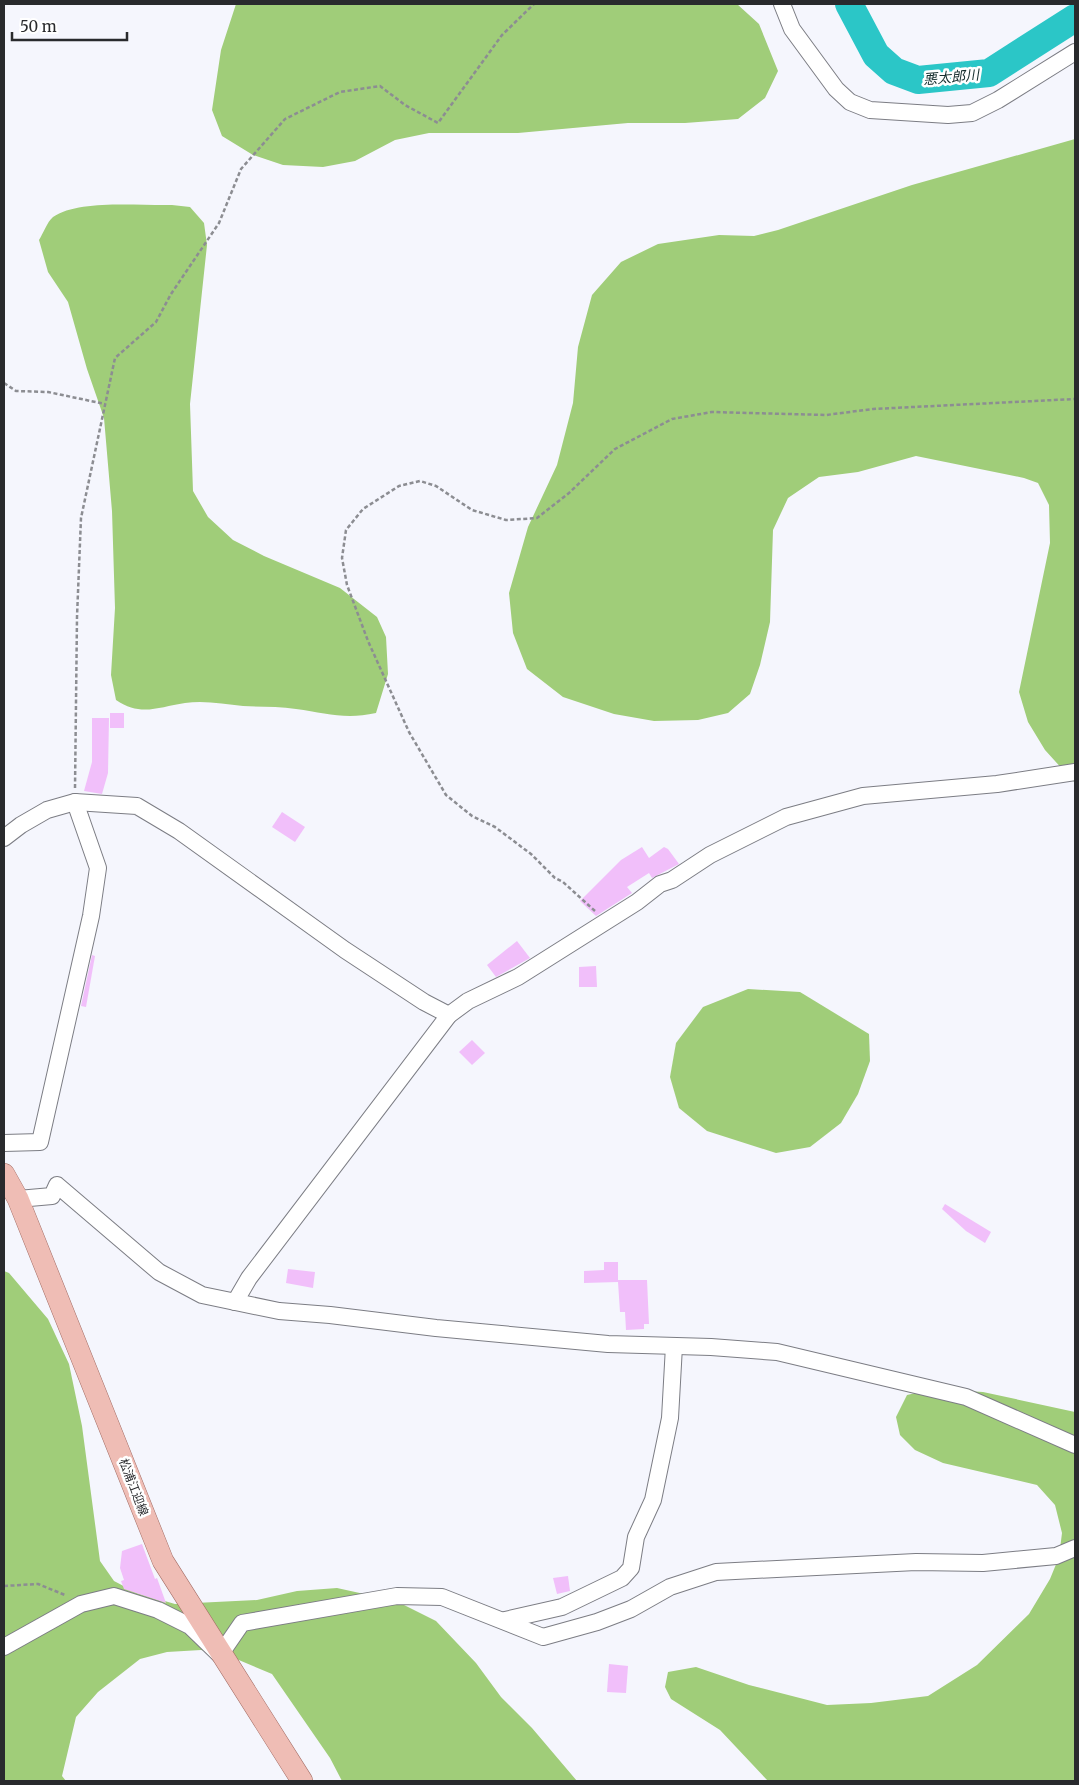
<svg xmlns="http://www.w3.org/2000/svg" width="1079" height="1785" font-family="Merriweather,'Noto Sans JP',serif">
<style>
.forest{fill:#a0cd79}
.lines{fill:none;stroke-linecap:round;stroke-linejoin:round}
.river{stroke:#2bc6c7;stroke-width:28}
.building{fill:#f1bffa}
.minor-casing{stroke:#7c7d84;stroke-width:18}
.major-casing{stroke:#a36d65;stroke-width:22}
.path{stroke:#8c8d92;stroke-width:2.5;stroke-dasharray:4 2.5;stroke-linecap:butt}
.minor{stroke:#fff;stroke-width:16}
.major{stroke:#efbdb5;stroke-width:21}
.labels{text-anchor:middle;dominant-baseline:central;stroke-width:5;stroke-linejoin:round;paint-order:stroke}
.street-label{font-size:12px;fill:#292a2d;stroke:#fff}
.water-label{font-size:14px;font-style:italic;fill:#172f2f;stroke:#fff}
</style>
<rect width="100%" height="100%" fill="#f5f6fd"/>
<g class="forest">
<path d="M236,4H737L759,24L778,71L765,98L738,119L685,123H628L518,133H429L395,140L355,161L323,167L283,165L253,155L222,136L212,110L221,50Z"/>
<path d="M1075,139V783L1045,750L1028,722L1019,692L1050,543L1049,505L1038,483L1024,478L916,456L858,472L819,477L788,498L773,530L770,622L760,665L750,694L728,713L698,720L654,721L614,714L563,697L527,669L513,633L509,593L528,527L557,465L573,403L578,347L592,295L621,262L658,244L719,235L754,236L778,230L912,185Z"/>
<path d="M172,205L190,207L204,223L207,245L190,404L193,491L208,517L233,540L264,556L340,588L377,617L386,637L388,674L376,713C345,720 326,713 296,709C279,706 260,707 243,706C224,704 204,700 185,703C158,707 141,717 116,700L111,675L115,608L112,511L104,418L87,369L68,302L48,272L39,240C43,234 47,222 53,217C79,199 140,206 172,205Z"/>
<path d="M748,989L800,992L869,1034L870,1061L858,1094L841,1123L810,1147L776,1153L707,1131L679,1108L670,1077L676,1043L703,1007Z"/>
<path d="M4,1271L9,1273L48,1319L69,1364L82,1426L100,1561L114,1581L137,1593L175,1604L257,1600L297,1591L337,1588L396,1601L436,1621L476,1663L501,1697L532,1728L577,1781H342L330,1758L272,1674L234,1658L201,1650L167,1652L140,1659L98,1692L76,1717L62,1776L66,1781H4Z"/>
<path d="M933,1389L983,1392L1075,1412V1781H768L720,1730L671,1699L665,1687L668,1672L696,1667L749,1685L827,1705L871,1703L928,1696L977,1665L1029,1614L1050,1579L1059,1557L1062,1533L1055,1505L1037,1485L943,1463L915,1450L900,1435L896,1417L907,1395Z"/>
</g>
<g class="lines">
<path class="river" d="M849,4L876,55L894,71L918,80L989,73L1075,18"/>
</g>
<g class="building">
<rect x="110" y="713" width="14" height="15"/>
<path d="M92,718H109L108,773L102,794L84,791L92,762Z"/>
<path d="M282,812L305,827L295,842L272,827Z"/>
<path d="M642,847L649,858L664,847L668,849L679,864L652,878L649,873L627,887L632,893L596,916L580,901L621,860Z"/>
<path d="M517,941L530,958L496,977L487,965Z"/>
<path d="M92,955L95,956L86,1007L81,1006Z"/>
<path d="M596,966L597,987H579V967Z"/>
<path d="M472,1040L485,1053L472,1065L459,1052Z"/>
<path d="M945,1204L991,1232L985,1243L966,1231L942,1209Z"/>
<path d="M604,1262H618V1280H647L649,1324H644V1329L626,1330L625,1312H620L618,1282L584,1283V1271L604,1270Z"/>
<path d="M288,1269L315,1272L313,1288L286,1283Z"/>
<path d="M142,1544L155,1579L157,1578L166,1603L124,1589L121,1581L124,1580L120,1568L122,1551Z"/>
<path d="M568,1576L570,1591L557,1594L553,1578Z"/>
<path d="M609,1664L628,1666L626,1693L607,1692Z"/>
</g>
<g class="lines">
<g class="minor-casing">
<g id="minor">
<path d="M782,4L792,29L836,89L850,102L870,110L948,115L972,113L998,100L1075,52"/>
<path d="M4,838L21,825L47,810L75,802L137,806L179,831L345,950L424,1002L449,1015"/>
<path d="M4,1143L40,1142L91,916L98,868L75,802"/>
<path d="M18,1199L52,1196L57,1185L159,1272L202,1295L279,1311L330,1315L436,1328L608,1344L711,1347L777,1352L966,1397L1075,1445"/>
<path d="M235,1302L249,1278L449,1015L468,1001L518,977L637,902L660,884L672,880L710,855L786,817L863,796L997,784L1075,772"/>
<path d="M505,1620L562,1607L622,1578L631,1568L636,1537L653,1500L670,1418L674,1346"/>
<path d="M4,1647L81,1604L114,1596L158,1610L190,1626L220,1655L242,1623L397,1596L442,1597L543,1637L597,1622L631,1609L670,1587L716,1572L916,1562L983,1563L1056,1556L1075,1548"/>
</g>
</g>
<g class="major-casing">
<path id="major" d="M4,1174L18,1199L163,1561L302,1781"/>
</g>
<g class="path">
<path d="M4,383L16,391L48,392L105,404"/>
<path d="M75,788L77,617L81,518L115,358L156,322L171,294L219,223L241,169L285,119L340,92L380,86L405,105L438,123L502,35L534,4"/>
<path d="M595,911L563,882L555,878L531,854L495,827L472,816L446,795L409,732L368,641L347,585L342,558L346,530L363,509L399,486L420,481L436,486L472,510L506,520L537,518L569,493L615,449L672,419L712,412L826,415L873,409L1075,399"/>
<path d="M4,1586L38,1584L65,1595"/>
</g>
<use href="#minor" class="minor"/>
<use href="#major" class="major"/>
</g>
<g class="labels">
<g class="street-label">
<text transform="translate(134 1487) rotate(69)">松浦江迎線</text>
</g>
<g class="water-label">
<text transform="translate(951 77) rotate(-5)">悪太郎川</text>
</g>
</g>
<rect width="1079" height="1785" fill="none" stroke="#292a2d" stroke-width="10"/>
<path d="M12 32v8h115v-8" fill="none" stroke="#292a2d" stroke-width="2.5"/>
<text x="20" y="32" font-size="15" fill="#292a2d" stroke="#ffffff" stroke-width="4" paint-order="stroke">50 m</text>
</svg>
